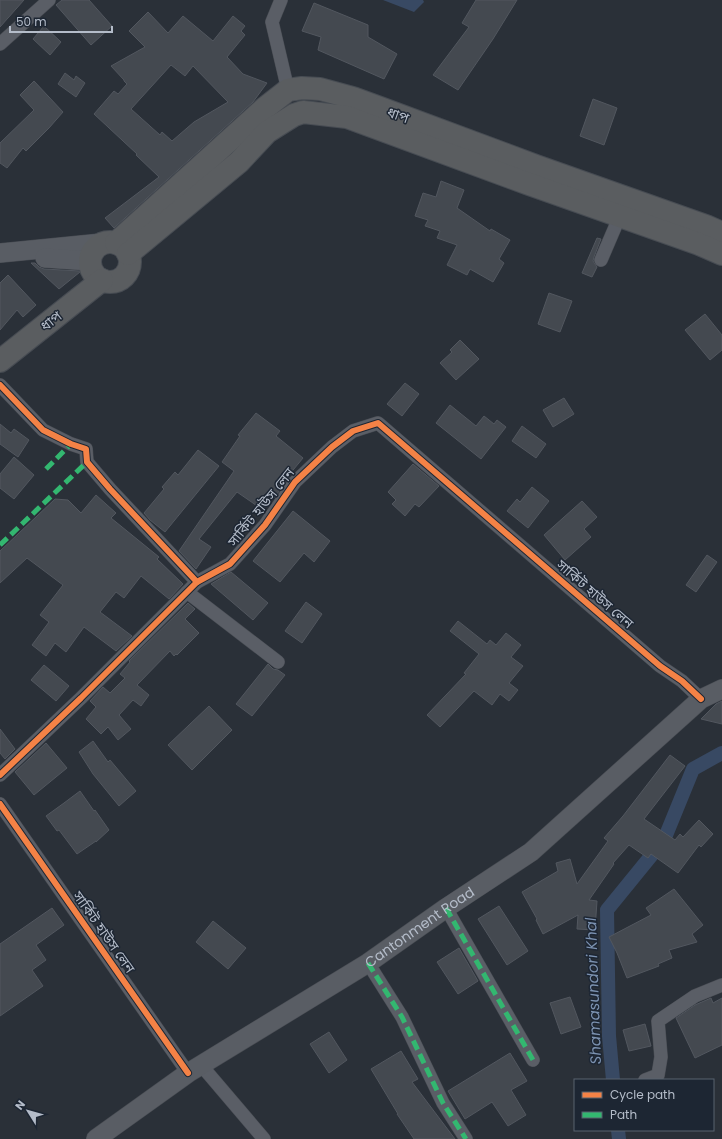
<svg xmlns="http://www.w3.org/2000/svg" width="722" height="1139" font-family="Poppins,'Noto Sans Bengali',sans-serif">
<style>
.water{fill:#384963}
.lines{fill:none;stroke-linecap:round;stroke-linejoin:round}
.canal{stroke:#384963;stroke-width:14}
.building{fill:#444950;stroke:#52575f;fill-rule:evenodd}
.street-casing{stroke:#484c53;stroke-width:14}
.secondary-casing{stroke:#484c53;stroke-width:20}
.highway-casing{stroke:#474c53;stroke-width:24}
.street{stroke:#5a5e66;stroke-width:13}
.secondary{stroke:#595d64;stroke-width:19}
.highway{stroke:#5a5d60;stroke-width:22}
.quiet{stroke:#33b770;stroke-width:5;stroke-dasharray:10 5;stroke-linecap:butt}
.cycleway-casing{stroke:#1d2633;stroke-width:8}
.cycleway{stroke:#f48246;stroke-width:6}
.labels{text-anchor:middle;dominant-baseline:central;stroke-width:3;stroke-linejoin:round;paint-order:stroke}
.street-label{font-size:14px;fill:#b4bcc9;stroke:#1d2633}
.water-label{font-size:15px;font-style:italic;fill:#7c92b1;stroke:#1d2633}
</style>
<rect width="100%" height="100%" fill="#2a3038"/>
<path class="water" d="M383,0H423L424,2L414,12Z"/>
<g class="lines">
<g class="canal">
<path d="M613,1080L609,1036L607,910L664,840L693,769L722,753"/>
<path d="M618,1130L619,1139"/>
</g>
</g>
<g class="building">
<path d="M0,0H24L0,27Z"/>
<path d="M62,0H89L112,26L91,45L56,5Z"/>
<path d="M476,0H517L493,39L458,90L433,75L469,27L462,23Z"/>
<path d="M314,3L368,25V37L397,54L384,79L318,50L321,37L302,31Z"/>
<path d="M148,12L168,33L183,16L213,41L233,16L245,26L241,31L245,35L227,57L243,74L267,83L253,102L114,228L105,218L159,177L136,155L137,154L94,114L114,91L118,94L127,84L124,81V80L111,66L145,47L129,31ZM171,65L185,76L193,66L228,102L194,122L172,141L162,132L160,135L131,109Z"/>
<path d="M44,26L61,42L50,55L33,39Z"/>
<path d="M65,73L74,80L76,76L85,83L76,97L58,84Z"/>
<path d="M34,81L63,112L49,128L26,151L23,148L7,168L0,163V143L34,110L20,95Z"/>
<path d="M593,99L617,108L604,145L580,136Z"/>
<path d="M441,181L464,190L457,208L490,231L491,229L510,240L499,259L504,263L493,282L470,269L467,275L447,265L457,245L437,238L440,231L425,226L428,220L415,216L423,193L436,197Z"/>
<path d="M597,238L601,239L594,257L593,261L597,267L592,277L582,273Z"/>
<path d="M31,263H35L39,267L44,269L80,271V272L59,289Z"/>
<path d="M8,275L36,305L23,317L17,310L0,330V283Z"/>
<path d="M549,293L572,301L560,332L538,324Z"/>
<path d="M705,314L722,335V350L710,360L685,330Z"/>
<path d="M460,340L479,359L456,380L440,363L452,352L450,350Z"/>
<path d="M405,383L419,394L402,416L387,404Z"/>
<path d="M564,398L574,414L553,427L543,410Z"/>
<path d="M450,405L476,426L484,416L494,424L497,420L506,427L481,459L436,423Z"/>
<path d="M256,413L280,431L276,436L303,458L289,475L290,476L277,494L272,500L271,498L263,510L237,492L199,539L211,547L196,569L179,551L234,471L222,462L240,436L238,435Z"/>
<path d="M0,424L11,433L14,429L29,440L18,457L0,444Z"/>
<path d="M522,426L546,444L536,458L512,441Z"/>
<path d="M198,450L219,466L165,532L150,520L144,513L164,489L162,487L175,472L178,475Z"/>
<path d="M14,457L34,475L14,499L0,488V474Z"/>
<path d="M413,464L439,486L419,507L415,504L405,516L392,504L396,500L388,492Z"/>
<path d="M532,487L549,501L528,528L507,511L517,499L520,502Z"/>
<path d="M96,495L116,513L111,518L159,557L157,559L183,584L169,599L141,576L124,598L116,592L100,612L132,636L116,651L84,627L66,652L55,643L46,656L32,645L49,622L40,615L63,585L27,558L0,583V551L55,499L68,500L81,513Z"/>
<path d="M582,501L597,517L584,529L591,537L565,560L544,535Z"/>
<path d="M293,511L330,541L314,562L304,553L280,582L253,561Z"/>
<path d="M707,555L717,562L696,592L686,585Z"/>
<path d="M231,572L268,603L253,620L211,584Z"/>
<path d="M306,602L322,614L302,643L285,631Z"/>
<path d="M188,603L195,609L185,619L199,633L177,655L176,654L174,656L170,651L137,685L149,695L141,706L133,700L119,715L131,729L118,740L108,727L101,734L86,719L96,707L90,701L103,687L110,693L125,678L120,674L130,662L129,661Z"/>
<path d="M458,621L487,644L490,640L496,645L506,633L521,645L511,657L523,666L509,683L518,690L509,701L500,694L492,705L474,691L440,727L427,715L466,674L464,673L479,654L450,631Z"/>
<path d="M268,664L273,669L278,670L285,675L252,716L236,704Z"/>
<path d="M44,665L69,686L56,701L31,680Z"/>
<path d="M722,701V724L701,719L716,704Z"/>
<path d="M209,706L232,730L192,770L168,745Z"/>
<path d="M0,729L15,749L5,759L0,753Z"/>
<path d="M93,741L108,762L110,760L136,791L119,806L93,774L79,752Z"/>
<path d="M46,743L67,768L34,795L15,772Z"/>
<path d="M670,755L685,766L644,819L675,840L680,834L683,837L699,820L713,834L701,847L699,845L678,873L651,854L648,858L629,845L613,863L614,864L589,900L597,901L595,930L577,929L578,915L543,934L536,920L537,919L522,892L558,871L556,863L570,859L577,884L608,841L604,838L623,816Z"/>
<path d="M80,791L94,811L95,810L109,830L96,842V841L77,854L59,830L57,831L46,816L64,803Z"/>
<path d="M674,889L703,925L692,934L697,942L669,950L672,958L658,964L659,966L627,978L617,953L609,937L651,915L646,908Z"/>
<path d="M499,906L528,951L507,965L478,919Z"/>
<path d="M52,908L64,925L36,945L46,960L32,970L43,986L0,1016V944Z"/>
<path d="M213,921L246,948L228,969L196,942Z"/>
<path d="M459,948L478,981L458,994L437,962Z"/>
<path d="M570,997L581,1027L561,1034L550,1003Z"/>
<path d="M711,998L713,1003L722,998V1045L695,1058L676,1018L695,1005Z"/>
<path d="M645,1024L651,1046L629,1051L623,1030Z"/>
<path d="M329,1032L347,1060L329,1073L310,1044Z"/>
<path d="M401,1051L418,1079L412,1082L455,1139H414L397,1114H398L371,1069Z"/>
<path d="M510,1053L527,1081L511,1090L526,1115L508,1126L492,1102L465,1119L448,1091Z"/>
</g>
<g class="lines">
<g class="street-casing">
<g id="street">
<path d="M281,0L272,22L288,90"/>
<path d="M0,44L49,0"/>
<path d="M601,260L622,211"/>
<path d="M0,385L43,430L71,444L86,449L87,462L110,489L197,582"/>
<path d="M187,592L278,662"/>
<path d="M0,775L81,698L197,582L230,564L265,525L295,482L332,447L353,431L378,423L660,666L682,681L701,699"/>
<path d="M0,804L188,1073"/>
<path d="M446,908L533,1060"/>
<path d="M368,963L402,1017L443,1103L466,1139"/>
<path d="M201,1065L264,1139"/>
<path d="M645,1080L658,1075L661,1057L658,1021L695,996L722,985"/>
</g>
</g>
<g class="secondary-casing">
<g id="secondary">
<path d="M0,253L102,243"/>
<path d="M45,258L90,261"/>
<path id="s1" d="M96,1139L188,1073L368,963L446,908L531,852L701,699L722,689"/>
</g>
</g>
<g class="highway-casing">
<g id="highway">
<circle cx="110" cy="262" r="20"/>
<path d="M116,243L265,108L288,90L302,88L320,89L353,98L383,109L536,166L706,226L722,233"/>
<path d="M128,254L239,162L267,132L294,115L303,112L347,117L529,184L699,244L722,254"/>
<path d="M0,361L102,280"/>
</g>
</g>
<use href="#street" class="street"/>
<use href="#secondary" class="secondary"/>
<use href="#highway" class="highway"/>
<g class="quiet">
<path d="M46,469L71,444"/>
<path d="M0,545L87,462"/>
<path d="M446,908L533,1060"/>
<path d="M368,963L402,1017L443,1103L466,1139"/>
</g>
<g class="cycleway-casing">
<g id="cycleway">
<path d="M0,385L43,430L71,444L86,449L87,462L110,489L197,582"/>
<path d="M0,775L81,698L197,582L230,564L265,525L295,482L332,447L353,431L378,423L660,666L682,681L701,699"/>
<path d="M0,804L188,1073"/>
</g>
</g>
<use href="#cycleway" class="cycleway"/>
</g>
<g class="labels">
<g class="street-label">
<text transform="translate(398 115) rotate(20)">ধাপ</text>
<text transform="translate(51 321) rotate(-38)">ধাপ</text>
<text transform="translate(261 507) rotate(-51)">সার্কিট হাউস লেন</text>
<text transform="translate(595 594) rotate(41)">সার্কিট হাউস লেন</text>
<text stroke="none"><textPath href="#s1" startOffset="387">Cantonment Road</textPath></text>
<text transform="translate(104 932) rotate(55)">সার্কিট হাউস লেন</text>
</g>
<g class="water-label">
<text transform="translate(593 991) rotate(-92)">Shamasundori Khal</text>
</g>
</g>
<rect x="574" y="1079" width="140" height="52" fill="#1d2633" stroke="#59626f"/>
<rect x="582" y="1092" width="20" height="6" fill="#f48246" stroke="#59626f"/>
<text x="610" y="1099" font-size="12" fill="#b4bcc9">Cycle path</text>
<rect x="582" y="1112" width="20" height="6" fill="#33b770" stroke="#59626f"/>
<text x="610" y="1119" font-size="12" fill="#b4bcc9">Path</text>
<g transform="translate(28 1111) rotate(307)" stroke="#1d2633" stroke-width="3" paint-order="stroke">
<path d="M0-3L7 15L0 10L-7 15Z" fill="#b4bcc9"/>
<text y="-6" font-size="11" font-weight="bold" text-anchor="middle" fill="#b4bcc9">N</text>
</g>
<path d="M10 26v6h102v-6" fill="none" stroke="#b4bcc9" stroke-width="2"/>
<text x="16" y="26" font-size="12" fill="#b4bcc9" stroke="#1d2633" stroke-width="3" paint-order="stroke">50 m</text>
</svg>
